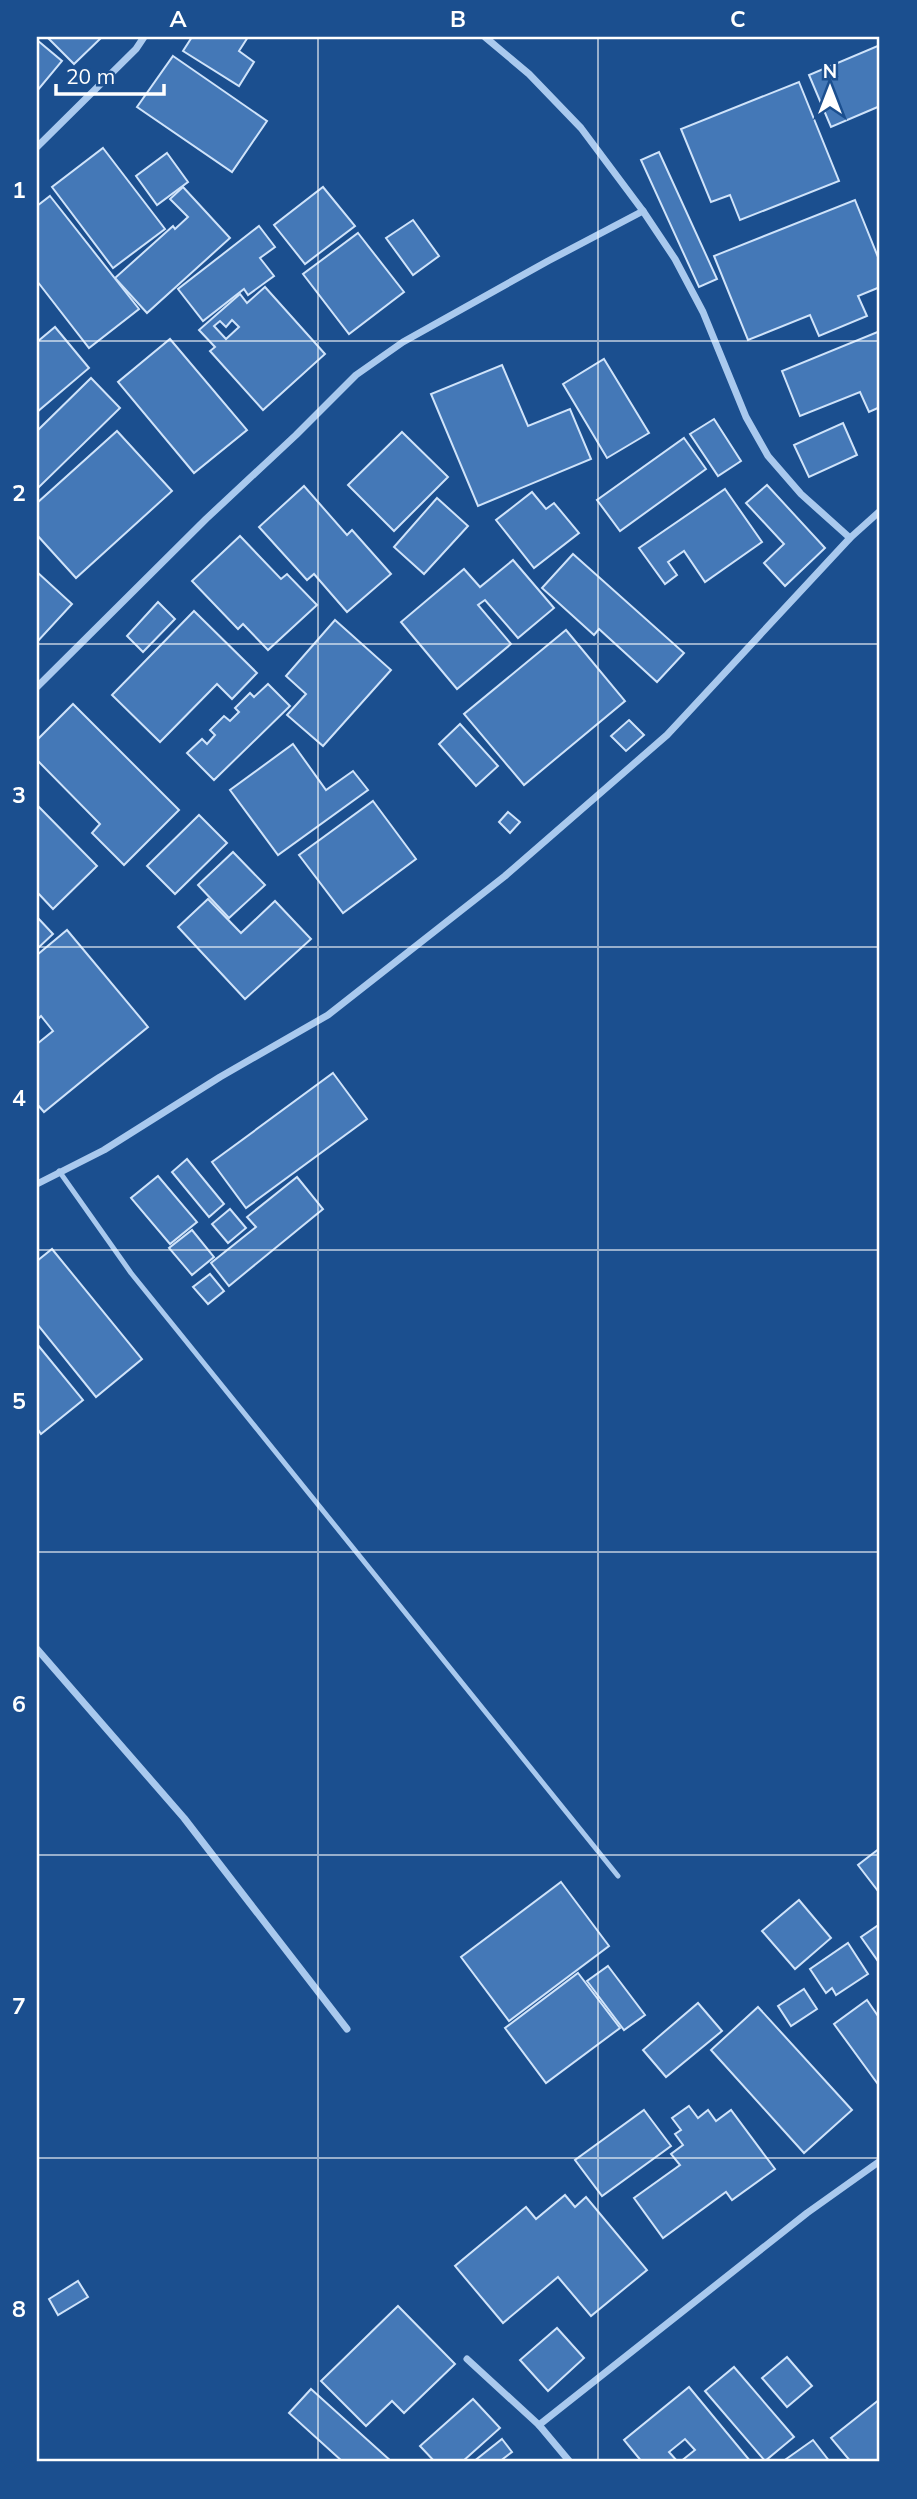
<svg xmlns="http://www.w3.org/2000/svg" width="917" height="2499" font-family="Mulish,sans-serif">
<style>
.building{fill:#4478b7;stroke:#cfe3fa;stroke-width:2;fill-rule:evenodd}
.lines{fill:none;stroke-linecap:round;stroke-linejoin:round}
.lane{stroke:#a9c9ee;stroke-width:5}
.street{stroke:#a9c9ee;stroke-width:7}
.grid{fill:none;stroke:#fff;stroke-width:2;stroke-opacity:0.55}
.neatline{fill:none;stroke:#fff;stroke-width:2.5}
.grid-label{font-size:23px;text-anchor:middle;font-weight:bold;fill:#fff}
</style>
<rect width="100%" height="100%" fill="#1b4f8f"/>
<g class="building">
<path d="M47,37H102L74,64Z"/>
<path d="M192,37H248L239,51L254,62L239,86L183,51Z"/>
<path d="M37,40L62,61L37,91Z"/>
<path d="M880,45V106L831,127L809,75Z"/>
<path d="M173,56L267,121L232,172L137,107Z"/>
<path d="M799,82L839,181L740,220L730,195L711,202L681,129Z"/>
<path d="M103,148L165,229L113,268L52,187Z"/>
<path d="M659,152L717,279L699,287L641,160Z"/>
<path d="M167,153L188,182L157,205L136,176Z"/>
<path d="M183,187L230,238L147,313L115,278L173,226L175,229L188,217L170,199Z"/>
<path d="M323,187L355,226L305,264L274,225Z"/>
<path d="M50,196L139,309L89,348L37,281V206Z"/>
<path d="M855,200L880,262V287L858,296L867,316L819,336L810,315L748,340L714,256Z"/>
<path d="M413,220L439,256L413,275L386,238Z"/>
<path d="M259,226L275,247L260,258L274,276L248,295L244,289L203,321L178,289Z"/>
<path d="M358,233L404,292L349,334L303,274Z"/>
<path d="M265,287L325,354L263,410L210,351L215,347L199,330L240,294L247,303ZM232,320L239,327L226,339L214,326L220,321L226,327Z"/>
<path d="M55,327L89,368L37,412V342Z"/>
<path d="M880,331V407L869,412L860,392L800,416L782,371Z"/>
<path d="M170,339L247,430L194,473L118,382Z"/>
<path d="M604,359L649,433L607,458L563,384Z"/>
<path d="M502,365L528,426L570,409L591,459L478,506L431,394Z"/>
<path d="M91,378L120,408L37,489V431Z"/>
<path d="M714,419L741,461L718,476L690,434Z"/>
<path d="M843,423L857,455L809,477L794,445Z"/>
<path d="M117,431L172,491L76,578L37,535V503Z"/>
<path d="M402,432L448,477L394,531L348,485Z"/>
<path d="M684,438L706,469L620,531L597,500Z"/>
<path d="M767,485L825,548L785,586L764,563L784,544L746,503Z"/>
<path d="M304,486L347,535L352,530L391,574L347,612L314,574L307,580L259,527Z"/>
<path d="M725,489L762,542L705,582L684,551L668,562L677,575L665,584L639,548Z"/>
<path d="M532,492L546,509L554,503L579,533L534,568L496,520Z"/>
<path d="M437,498L468,526L424,574L394,547Z"/>
<path d="M240,536L281,579L287,574L317,605L268,650L243,624L238,629L192,581Z"/>
<path d="M573,554L684,653L657,682L599,629L594,635L542,588Z"/>
<path d="M513,560L554,608L518,638L485,600L478,605L511,644L457,689L401,622L464,569L480,587Z"/>
<path d="M37,572L72,604L37,642Z"/>
<path d="M158,602L175,619L143,652L127,636Z"/>
<path d="M194,611L257,673L232,699L217,684L160,742L112,695Z"/>
<path d="M335,620L391,670L323,746L287,715L306,694L286,676Z"/>
<path d="M566,630L625,701L524,785L464,714Z"/>
<path d="M268,684L290,706L214,780L187,753L202,739L207,744L215,735L210,730L224,716L230,721L239,712L235,708L250,693L254,697Z"/>
<path d="M73,704L179,810L124,865L92,833L100,824L37,760V740Z"/>
<path d="M629,720L644,735L626,751L611,736Z"/>
<path d="M460,724L498,766L476,786L439,744Z"/>
<path d="M293,744L326,790L353,771L368,790L278,855L230,790Z"/>
<path d="M373,801L416,859L343,913L299,855Z"/>
<path d="M37,805L97,866L53,909L37,892Z"/>
<path d="M508,812L520,822L510,833L499,822Z"/>
<path d="M199,815L227,843L175,894L147,866Z"/>
<path d="M233,852L265,885L229,918L198,885Z"/>
<path d="M208,899L241,933L275,901L311,939L245,999L178,927Z"/>
<path d="M37,917L53,934L37,949Z"/>
<path d="M67,930L148,1027L44,1112L37,1104V1044L53,1031L41,1016L37,1020V955Z"/>
<path d="M333,1073L367,1119L246,1208L212,1162Z"/>
<path d="M187,1159L224,1204L209,1217L172,1172Z"/>
<path d="M158,1176L197,1222L170,1244L131,1198Z"/>
<path d="M297,1177L323,1209L229,1286L211,1263L256,1227L247,1217Z"/>
<path d="M230,1209L246,1228L228,1243L212,1224Z"/>
<path d="M192,1230L214,1257L192,1275L169,1248Z"/>
<path d="M52,1249L142,1359L96,1397L37,1324V1261Z"/>
<path d="M210,1274L224,1291L208,1304L193,1287Z"/>
<path d="M37,1344L83,1400L41,1434L37,1428Z"/>
<path d="M880,1848V1890L878,1891L858,1865Z"/>
<path d="M561,1882L609,1946L509,2021L461,1957Z"/>
<path d="M799,1900L831,1938L795,1969L762,1931Z"/>
<path d="M880,1924V1964L861,1937Z"/>
<path d="M848,1943L868,1974L836,1995L832,1988L826,1993L810,1969Z"/>
<path d="M608,1966L645,2015L624,2030L587,1981Z"/>
<path d="M578,1973L620,2028L546,2083L505,2028Z"/>
<path d="M804,1989L817,2009L791,2026L778,2006Z"/>
<path d="M867,2000L880,2019V2087L834,2024Z"/>
<path d="M698,2003L722,2031L666,2077L643,2050Z"/>
<path d="M758,2007L852,2110L804,2153L711,2050Z"/>
<path d="M689,2106L698,2118L708,2110L716,2121L731,2110L775,2169L732,2200L726,2192L663,2238L634,2198L680,2165L671,2154L683,2145L675,2134L681,2130L672,2118Z"/>
<path d="M644,2110L671,2146L602,2196L575,2160Z"/>
<path d="M565,2195L575,2207L586,2197L647,2270L591,2316L558,2277L503,2323L455,2266L526,2207L536,2219Z"/>
<path d="M78,2281L88,2297L58,2315L49,2299Z"/>
<path d="M398,2306L455,2364L404,2413L392,2401L366,2426L321,2381Z"/>
<path d="M557,2328L584,2358L548,2391L520,2360Z"/>
<path d="M787,2357L812,2386L787,2407L762,2378Z"/>
<path d="M734,2367L794,2437L765,2461L705,2391Z"/>
<path d="M689,2387L751,2462H680L695,2450L685,2439L669,2452L678,2462H642L624,2440Z"/>
<path d="M311,2389L392,2462H343L289,2413Z"/>
<path d="M473,2399L500,2428L462,2462H435L420,2446Z"/>
<path d="M880,2399V2462H851L831,2438Z"/>
<path d="M502,2439L512,2452L499,2462H473Z"/>
<path d="M813,2440L830,2462H782Z"/>
</g>
<g class="lines">
<path class="lane" d="M59,1171L131,1273L618,1876"/>
<g class="street">
<path d="M485,37L529,74L581,128L643,211L675,259L703,312L746,417L768,456L801,494L850,538"/>
<path d="M37,147L136,49L144,37"/>
<path d="M37,687L206,519L296,435L356,375L403,342L548,261L643,211"/>
<path d="M37,1184L104,1150L220,1077L328,1015L505,876L667,735L850,538L880,511"/>
<path d="M37,1649L184,1818L347,2029"/>
<path d="M467,2359L539,2425L570,2462"/>
<path d="M539,2425L807,2213L880,2161"/>
</g>
</g>
<path class="grid" d="M318,37V2462M598,37V2462M37,341H880M37,644H880M37,947H880M37,1250H880M37,1552H880M37,1855H880M37,2158H880"/>
<rect width="917" height="2499" fill="none" stroke="#1b4f8f" stroke-width="77"/>
<g transform="translate(830 88)" stroke="#1b4f8f" stroke-width="5" paint-order="stroke">
<path d="M0-5L12 26L0 18L-12 26Z" fill="#ffffff"/>
<text y="-10" font-size="19" font-weight="bold" text-anchor="middle" fill="#ffffff">N</text>
</g>
<path d="M56 84v10h108v-10" fill="none" stroke="#ffffff" stroke-width="3.5"/>
<text x="66" y="84" font-size="21" fill="#ffffff" stroke="#1b4f8f" stroke-width="5" paint-order="stroke">20 m</text>
<rect x="38" y="38" width="840" height="2422" class="neatline"/>
<g class="grid-label">
<text x="178" y="27">A</text>
<text x="458" y="27">B</text>
<text x="738" y="27">C</text>
<text x="19" y="198">1</text>
<text x="19" y="501">2</text>
<text x="19" y="803">3</text>
<text x="19" y="1106">4</text>
<text x="19" y="1409">5</text>
<text x="19" y="1712">6</text>
<text x="19" y="2014">7</text>
<text x="19" y="2317">8</text>
</g>
</svg>
